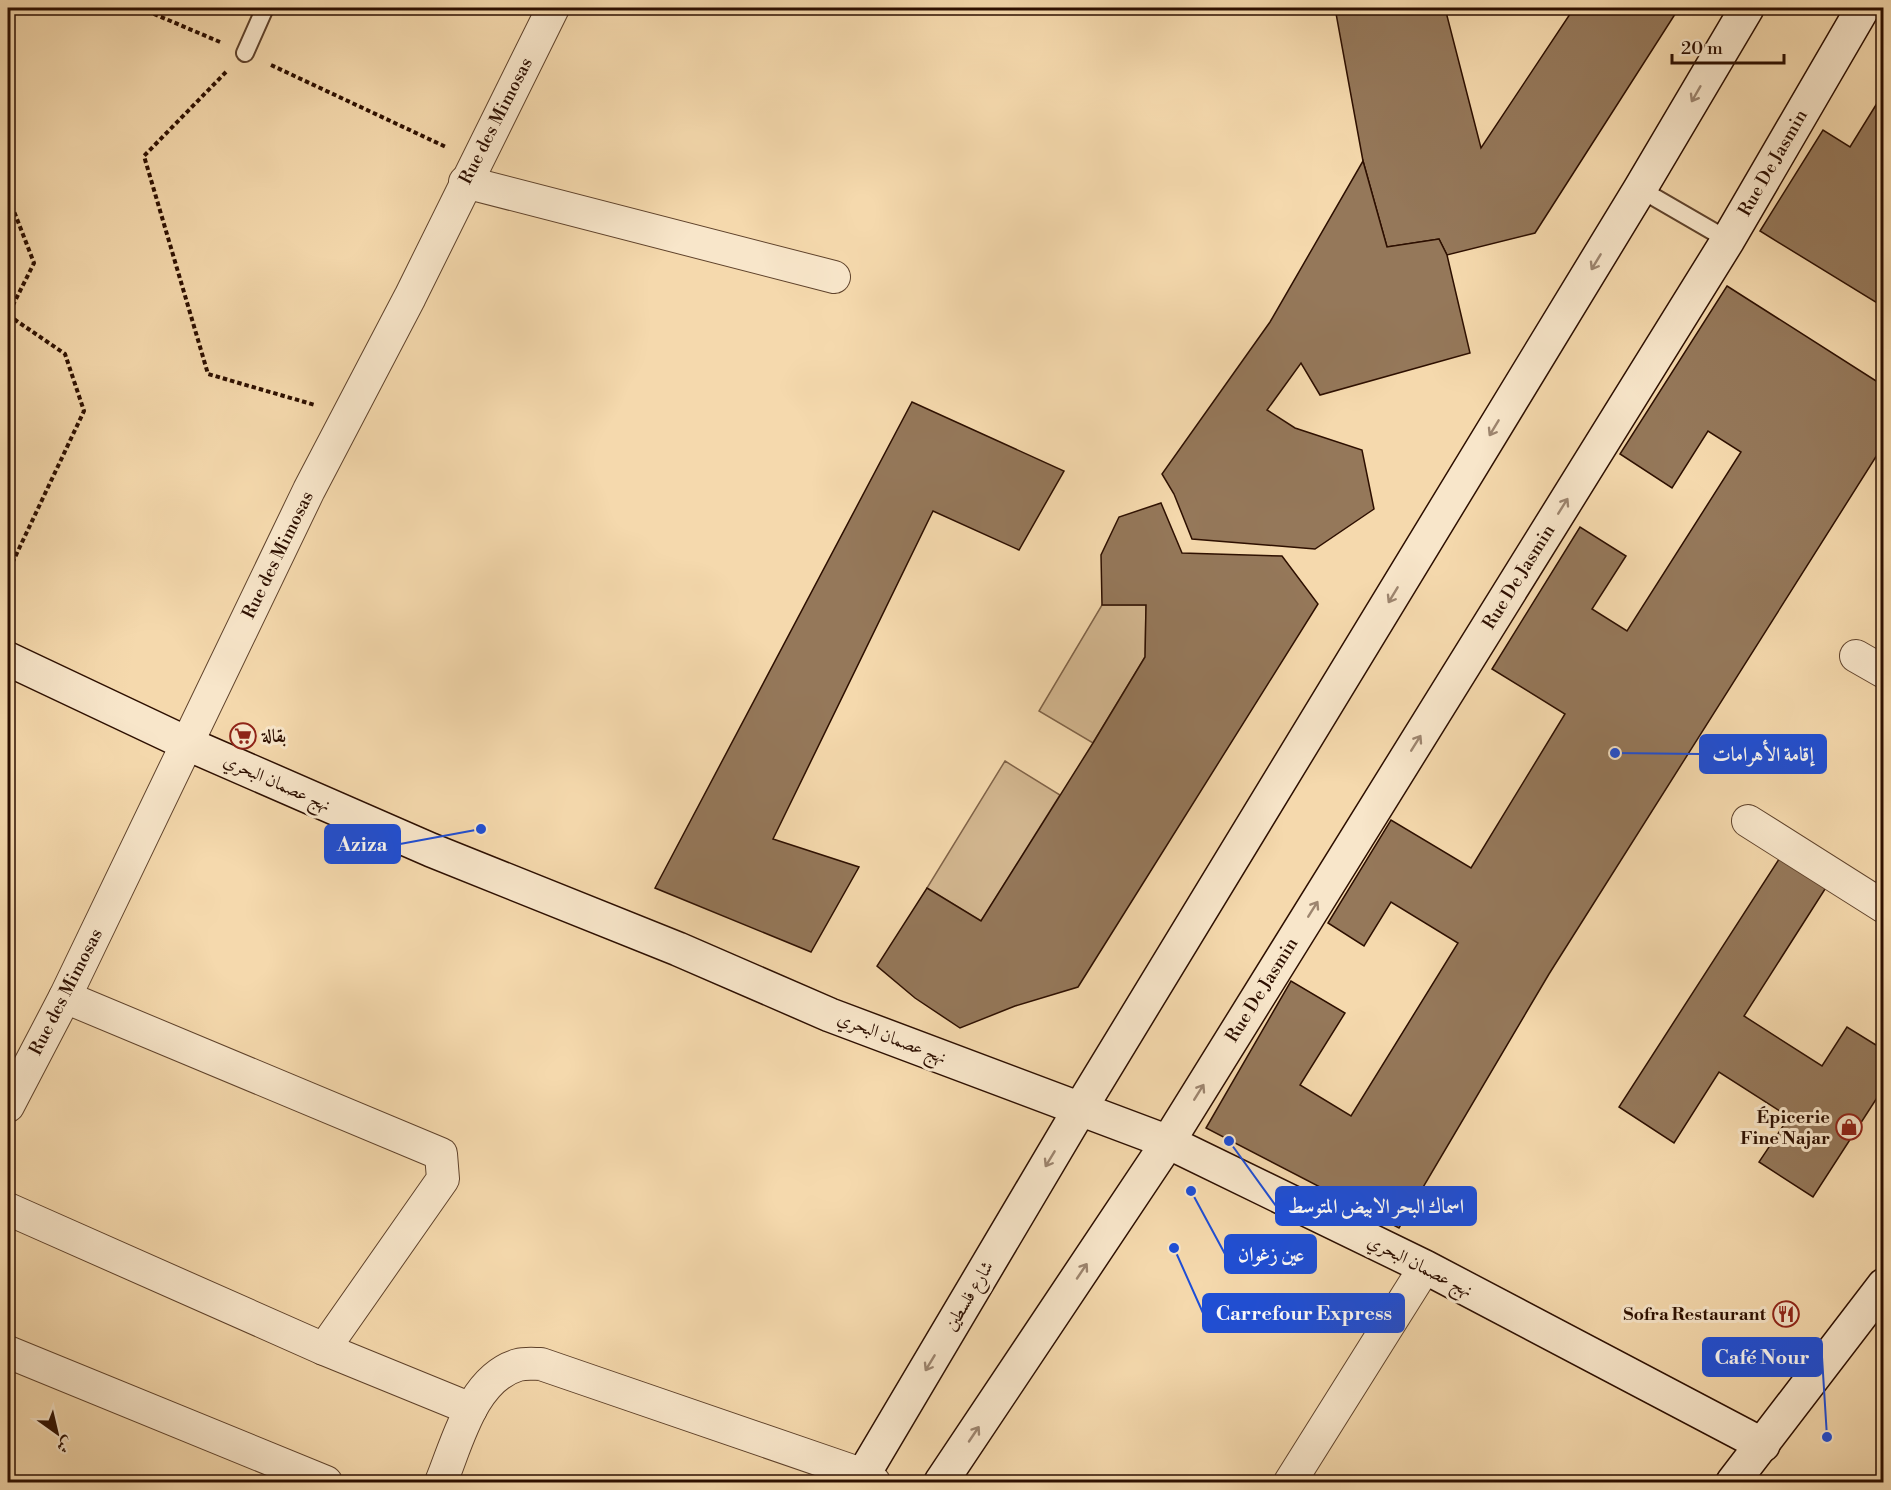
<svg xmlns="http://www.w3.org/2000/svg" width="1891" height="1490" font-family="'Libre Bodoni',Amiri,serif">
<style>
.green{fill:#d3b790;stroke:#806348;stroke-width:1.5}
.building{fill:#95785a;stroke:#2d0f00;stroke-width:1.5}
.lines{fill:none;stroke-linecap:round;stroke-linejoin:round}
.lane-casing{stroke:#5f422b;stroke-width:20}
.street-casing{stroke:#5f422b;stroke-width:34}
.secondary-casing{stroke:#2d0f00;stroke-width:36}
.path{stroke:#2d0f00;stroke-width:4;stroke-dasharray:4.5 3;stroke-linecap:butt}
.lane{stroke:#f8e6ca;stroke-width:16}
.street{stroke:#f8e6ca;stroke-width:32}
.secondary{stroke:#f8e6ca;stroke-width:33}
.oneway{stroke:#9d856f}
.labels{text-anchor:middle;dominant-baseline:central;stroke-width:6;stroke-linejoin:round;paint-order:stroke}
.street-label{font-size:18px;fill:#2d0f00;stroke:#f8e6ca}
.poi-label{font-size:18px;font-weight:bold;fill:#2d0f00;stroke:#f8e6ca;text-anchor:end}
.leader{fill:none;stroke:#1d4ed8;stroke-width:2}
.callout-dot{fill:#1d4ed8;stroke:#f8e6ca;stroke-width:2}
.callout{fill:#1d4ed8;stroke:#1d4ed8;stroke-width:2}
.callout-label{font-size:20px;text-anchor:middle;font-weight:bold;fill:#fff}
</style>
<rect width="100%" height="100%" fill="#f5d9ad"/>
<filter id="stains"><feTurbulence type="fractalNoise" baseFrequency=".00333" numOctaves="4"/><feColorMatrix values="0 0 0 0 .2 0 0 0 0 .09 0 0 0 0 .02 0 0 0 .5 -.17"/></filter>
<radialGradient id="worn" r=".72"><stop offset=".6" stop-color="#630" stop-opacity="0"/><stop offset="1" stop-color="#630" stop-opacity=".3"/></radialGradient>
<g class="green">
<path d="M1102,605H1146L1145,657L1093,743L1039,711Z"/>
<path d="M1005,761L1060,795L981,921L927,888Z"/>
</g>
<g class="building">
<path d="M1335,8H1445L1481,148L1574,8H1679L1535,233L1447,255L1439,239L1387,247L1363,161Z"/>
<path d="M1884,92V305L1882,306L1760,231L1823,130L1850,147Z"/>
<path d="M1363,161L1387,247L1439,239L1447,255L1470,353L1320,395L1301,363L1267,410L1295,428L1362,450L1374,509L1315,549L1192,539L1174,494L1162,474L1270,322Z"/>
<path d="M1727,286L1884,386V444L1549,974L1399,1228L1206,1128L1291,981L1345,1013L1300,1085L1351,1116L1458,943L1391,902L1364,946L1328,923L1391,820L1471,868L1565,714L1492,669L1580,527L1626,556L1592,609L1627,631L1741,452L1708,431L1672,488L1620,454Z"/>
<path d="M912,402L1064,471L1019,550L933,511L773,839L859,867L811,952L655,888Z"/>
<path d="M1161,503L1182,553L1282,556L1318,604L1078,987L1015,1006L960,1028L915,998L877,966L927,888L981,921L1093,743L1145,657L1146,605H1102L1101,555L1119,517Z"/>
<path d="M1781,856L1827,886L1744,1016L1822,1066L1847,1027L1884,1050V1087L1813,1197L1759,1162L1789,1117L1719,1072L1674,1143L1619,1107Z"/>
</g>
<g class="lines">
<g class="lane-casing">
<g id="lane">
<path d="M245,53L265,8"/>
<path d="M1640,189L1728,240"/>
</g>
</g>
<g class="street-casing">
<g id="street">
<path d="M465,182L834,277"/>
<path d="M1856,656L1884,672"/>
<path d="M1748,821L1884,907"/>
<path d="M65,997L441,1154L443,1179L324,1349"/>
<path d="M8,1106L65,997L309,490L410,297L553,8"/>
<path d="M8,1209L324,1349L471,1409"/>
<path d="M8,1352L326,1482"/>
<path d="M441,1482C457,1444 472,1378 518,1365C525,1363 534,1364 541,1364L864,1475L874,1482"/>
<path d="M1290,1482L1425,1267"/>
</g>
</g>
<g class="secondary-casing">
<g id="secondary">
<path d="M8,659L188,744L431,850L678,949L830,1015L1168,1142L1425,1267L1763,1445"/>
<path d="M859,1482L1080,1109L1640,189L1747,8"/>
<path d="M941,1482L1168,1142L1728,240L1863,8"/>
<path d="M1733,1482L1884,1285"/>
</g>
</g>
<g class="path">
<path d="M140,8L220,42"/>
<path d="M271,65L446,147"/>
<path d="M226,72L144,156L208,374L315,405"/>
<path d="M8,199L10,201L34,263L8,315L65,354L84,411L8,572"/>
</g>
<use href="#lane" class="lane"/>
<use href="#street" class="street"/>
<use href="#secondary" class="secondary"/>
</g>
<defs><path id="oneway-shaft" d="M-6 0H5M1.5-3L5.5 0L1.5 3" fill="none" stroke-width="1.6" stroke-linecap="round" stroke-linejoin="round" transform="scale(1.5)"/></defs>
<g class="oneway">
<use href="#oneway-shaft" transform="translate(1696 94) rotate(120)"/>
<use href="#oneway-shaft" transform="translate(1596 262) rotate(121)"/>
<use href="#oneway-shaft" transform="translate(1494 428) rotate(121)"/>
<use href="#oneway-shaft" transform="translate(1563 506) rotate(-58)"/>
<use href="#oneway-shaft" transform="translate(1393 595) rotate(121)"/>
<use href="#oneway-shaft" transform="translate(1416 743) rotate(-58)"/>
<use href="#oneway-shaft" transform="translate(1313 909) rotate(-58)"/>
<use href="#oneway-shaft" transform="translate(1199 1092) rotate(-58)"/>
<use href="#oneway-shaft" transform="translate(1050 1159) rotate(121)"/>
<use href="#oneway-shaft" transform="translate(1082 1271) rotate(-56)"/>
<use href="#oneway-shaft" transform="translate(930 1363) rotate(121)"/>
<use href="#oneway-shaft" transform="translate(974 1434) rotate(-56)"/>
</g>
<defs>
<g id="supermarket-ring" transform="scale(1.35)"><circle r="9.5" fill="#f8e6ca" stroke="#8f2418" stroke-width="1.5"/><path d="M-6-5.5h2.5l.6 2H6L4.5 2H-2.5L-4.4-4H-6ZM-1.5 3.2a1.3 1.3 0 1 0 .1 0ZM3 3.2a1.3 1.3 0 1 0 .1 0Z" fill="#8f2418"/></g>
<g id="shop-ring" transform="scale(1.35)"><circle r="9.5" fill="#f8e6ca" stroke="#8f2418" stroke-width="1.5"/><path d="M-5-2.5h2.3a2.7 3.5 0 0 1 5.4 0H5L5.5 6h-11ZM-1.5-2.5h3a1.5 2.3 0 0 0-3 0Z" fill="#8f2418"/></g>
<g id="restaurant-ring" transform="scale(1.35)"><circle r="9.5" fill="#f8e6ca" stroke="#8f2418" stroke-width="1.5"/><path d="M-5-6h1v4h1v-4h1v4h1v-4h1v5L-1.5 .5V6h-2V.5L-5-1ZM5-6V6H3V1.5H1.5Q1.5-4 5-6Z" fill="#8f2418"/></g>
</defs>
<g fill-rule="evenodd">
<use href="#supermarket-ring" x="243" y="736"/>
<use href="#shop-ring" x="1849" y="1127"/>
<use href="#restaurant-ring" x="1786" y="1314"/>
</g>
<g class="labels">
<g class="street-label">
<text transform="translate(496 121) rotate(-63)">Rue des Mimosas</text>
<text transform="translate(1773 163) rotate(-60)">Rue De Jasmin</text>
<text transform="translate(278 555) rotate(-64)">Rue des Mimosas</text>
<text transform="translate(1519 577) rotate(-58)">Rue De Jasmin</text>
<text transform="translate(277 783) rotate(24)">نهج عصمان البحري</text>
<text transform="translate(1262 990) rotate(-58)">Rue De Jasmin</text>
<text transform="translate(66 992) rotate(-63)">Rue des Mimosas</text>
<text transform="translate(892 1038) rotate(21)">نهج عصمان البحري</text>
<text transform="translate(1420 1266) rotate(27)">نهج عصمان البحري</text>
<text transform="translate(969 1296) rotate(-59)">شارع فلسطين</text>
</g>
<g class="poi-label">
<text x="262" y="736" text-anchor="start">بقالة</text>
<text x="1830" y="1117">Épicerie<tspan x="1830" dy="21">Fine Najar</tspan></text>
<text x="1766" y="1314">Sofra Restaurant</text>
</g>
</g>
<path class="leader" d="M1615 753L1700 754M481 829L400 844M1229 1141L1276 1206M1191 1191L1225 1254M1174 1248L1203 1313M1827 1437L1822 1357"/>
<g class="callout-dot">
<circle cx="1615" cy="753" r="6"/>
<circle cx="481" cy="829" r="6"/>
<circle cx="1229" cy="1141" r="6"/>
<circle cx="1191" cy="1191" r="6"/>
<circle cx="1174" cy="1248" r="6"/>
<circle cx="1827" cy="1437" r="6"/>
</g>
<g class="callout">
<rect x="1700" y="735" width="126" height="38" rx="6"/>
<rect x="325" y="825" width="75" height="38" rx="6"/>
<rect x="1276" y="1187" width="200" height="38" rx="6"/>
<rect x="1225" y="1235" width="91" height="38" rx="6"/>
<rect x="1203" y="1294" width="201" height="38" rx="6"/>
<rect x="1703" y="1338" width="119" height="38" rx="6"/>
</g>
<g class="callout-label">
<text x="1763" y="761">إقامة الأهرامات</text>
<text x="362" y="851">Aziza</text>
<text x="1376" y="1213">اسماك البحر الابيض المتوسط</text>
<text x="1271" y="1261">عين زغوان</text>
<text x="1304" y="1320">Carrefour Express</text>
<text x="1762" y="1364">Café Nour</text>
</g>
<rect width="1891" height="1490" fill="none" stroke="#f5d9ad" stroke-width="30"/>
<rect x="9" y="9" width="1873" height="1472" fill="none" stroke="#2d0f00" stroke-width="3"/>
<rect x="15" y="15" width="1861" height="1460" fill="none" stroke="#2d0f00" stroke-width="1.5"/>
<g transform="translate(57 1433) rotate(146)" stroke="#f8e6ca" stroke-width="4.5" paint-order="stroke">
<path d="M0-4.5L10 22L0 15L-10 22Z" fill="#2d0f00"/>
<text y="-9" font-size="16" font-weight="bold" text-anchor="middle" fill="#2d0f00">ش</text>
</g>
<path d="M1672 54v9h112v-9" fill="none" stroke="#2d0f00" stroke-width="3"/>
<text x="1681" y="54" font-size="18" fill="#2d0f00" stroke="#f8e6ca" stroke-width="4.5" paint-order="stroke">20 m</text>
<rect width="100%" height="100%" filter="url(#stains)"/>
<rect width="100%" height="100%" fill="url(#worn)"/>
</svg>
